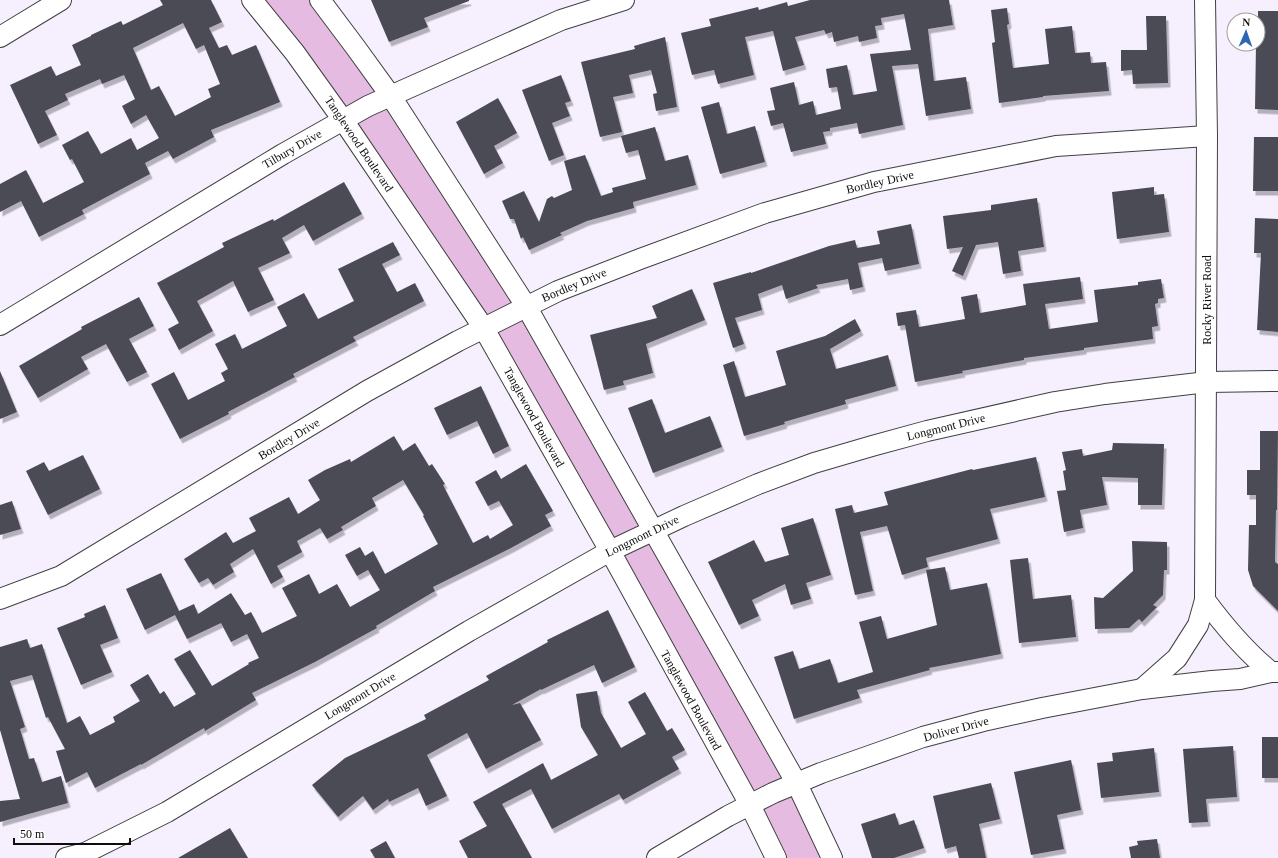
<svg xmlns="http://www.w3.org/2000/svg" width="1278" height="858" font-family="Georgia,serif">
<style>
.green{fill:#e6bbe1}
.building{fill:#4b4b55;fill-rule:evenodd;filter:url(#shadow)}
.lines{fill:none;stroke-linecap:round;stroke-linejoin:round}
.minor-casing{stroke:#404040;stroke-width:22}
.minor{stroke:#fff;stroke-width:20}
.labels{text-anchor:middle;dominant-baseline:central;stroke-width:4;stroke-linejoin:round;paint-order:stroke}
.street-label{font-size:12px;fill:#0d0d0d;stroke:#fff}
</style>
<defs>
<filter id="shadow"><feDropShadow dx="2.5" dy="4.5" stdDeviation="0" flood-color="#0004"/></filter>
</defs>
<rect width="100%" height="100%" fill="#f6effe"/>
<path class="green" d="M261,0H314L519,304L826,858H780L539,416Z"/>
<g class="building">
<path d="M160,0H211L222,22L209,28L219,48L227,45L232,55L256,45L280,102L211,130L214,137L173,159L168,151L145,163L150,174L82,210L84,214L39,237L21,201L0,212V184L26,170L43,203L84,182L72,159L70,160L62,145L88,131L101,154L131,138L137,150L159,138L146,115L131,124L122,106L135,99L124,75L102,84L100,79L65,94L68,100L45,111L57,135L38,144L10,85L51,66L56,76L81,65L72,45L91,36V35L121,21L123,25L163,5ZM183,23L196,49L204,45L220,84L208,89L211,97L175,116L159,86L151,90L133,48Z"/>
<path d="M371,0H469V1L424,18L428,27L389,42Z"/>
<path d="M810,0H949L953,25L928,29L934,81L966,77L971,109L926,116L918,64L892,66L903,125L859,134L857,123L830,128V131L823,132L826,144L791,152L783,123L771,126L767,111L775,110L770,88L794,82L799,105L813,101L816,115L841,109L837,87L829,88L826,69L847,65L853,95L877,91L870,54L911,50L904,14L881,18L882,25L875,26L877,38L859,42L858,36L834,42L832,32L826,34L824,30L795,37L804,65L783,71L773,31L745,37L754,75L718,84L714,70L692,75L681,33L711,26L709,19L758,7L759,10L787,2L788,6Z"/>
<path d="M1007,8L1009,24L1007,25L1013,68L1049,64L1045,29L1072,26L1075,53L1090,52L1091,63L1106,62L1109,91L1043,96V97L999,103L992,43L995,42L991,10Z"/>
<path d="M1258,11H1278V110L1255,109L1256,44H1258Z"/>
<path d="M1146,16H1166L1168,83L1133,84L1132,70L1121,71V50H1147Z"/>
<path d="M665,37L677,107L656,111L653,94L657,93L651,70L629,75L633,93L613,97L622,132L600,137L581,62L635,49L634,46Z"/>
<path d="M561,75L571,101L565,103L570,116L552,123L564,155L549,161L522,90Z"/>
<path d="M498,98L517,133L494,146L503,163L484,174L456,122Z"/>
<path d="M719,102L727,134L755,126L765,162L720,174L701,107Z"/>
<path d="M655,127L665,161L688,155L696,185L633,202L634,208L587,221L560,233L562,235L529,250L523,237L521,239L514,219H510L502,201L524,191L539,222L547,199L552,196L554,198L572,190L564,161L585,155L601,196L613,192L612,188L646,179L638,150L626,153L621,136Z"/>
<path d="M1254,137H1278V191H1253Z"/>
<path d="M344,182L362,214L313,241L304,225L282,238L290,253L258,268L274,300L248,312L233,281L197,301L213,331L179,350L168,329L179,323L157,283L224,247L222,243L273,219L274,221Z"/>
<path d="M1154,187V195L1164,194L1169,232L1117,239L1112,192Z"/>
<path d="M1037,198L1044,247L1018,251L1021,271L1003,274L998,242L976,245L963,276L952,271L963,247L947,249L943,216L991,210V205Z"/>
<path d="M1255,218L1278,219V332L1257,330L1261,253H1254Z"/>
<path d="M911,224L919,264L885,271L882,258L858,263L863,287L850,290L848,279L816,285L818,288L786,299L782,285L758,294L762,310L735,318L744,344L733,348L713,283L751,272V273L829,246L855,240L857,248L880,244L877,231Z"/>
<path d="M393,242L400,255L382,264L397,292L415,283L424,301L353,337L356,341L293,374L295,377L228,412L229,414L180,439L151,384L174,372L188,400L225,381L221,373L228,369L215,344L235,334L242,349L287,326L277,307L304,293L318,319L354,301L338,269Z"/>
<path d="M1080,277L1083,299L1045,304L1049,329L1098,322L1094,290L1138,285V282L1161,279L1164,298L1158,299V303L1155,304L1158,326L1152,327L1153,339L1084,348V350L1024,358V360L962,371L963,373L915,382L905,325L898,326L896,313L916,310L919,327L965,319L961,297L977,294L980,313L1026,305L1023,284Z"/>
<path d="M692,289L705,320L646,344L653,373L623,381L624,385L604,390L590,335L657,318L652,306Z"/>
<path d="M139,297L154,326L129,339L147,372L127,382L106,344L81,357L88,369L38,398L19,366L82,329L81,327Z"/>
<path d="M855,319L861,331L830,349L836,369L888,355L896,386L845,400L846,404L784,422L785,424L744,436L723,365L734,361L745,397L786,385L776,351L825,336Z"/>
<path d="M0,371L17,412L0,419Z"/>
<path d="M481,386L509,446L493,454L477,421L447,435L434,408Z"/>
<path d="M652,399L665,433L710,416L722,447L653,473L628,408Z"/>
<path d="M1260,431H1278L1277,510H1276L1275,562L1278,564V611L1253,586L1248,570L1249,525H1256V495H1247V470H1260Z"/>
<path d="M394,436L403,451L415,443L429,466L432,464L445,484L443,485L473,543L488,535L490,539L513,525L499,501L488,506L475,482L496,470L501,479L526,464L553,511L545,515L551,526L511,548L433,587L435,591L376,626L377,628L315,662L252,693L256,700L205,731L204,728L141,765V764L95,788L87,772L66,783L56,751L65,749L48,717L46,718L32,675L10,681L25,727L20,729L29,759L34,758L42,782L61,776L68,803L0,822V801L20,799L0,730V647L27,639L30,648L42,644L67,723L80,716L90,735L115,722L113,717L140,701L130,685L148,674L160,694L164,691L174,707L196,694L174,659L190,650L212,686L249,664L248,663L259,658L247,634L231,642L221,623L187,639L175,615L145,630L126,589L161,573L179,611L194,604L198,614L231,593L245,615L251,612L262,633L297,616L282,588L309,574L319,594L337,584L350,607L380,590L368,570L357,576L345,555L360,547L365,556L373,551L385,574L438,544L423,516L424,515L403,480L372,498L376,506L341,527L343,530L327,539L320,528L297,541L302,552L277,566L283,577L271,584L253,549L230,564L234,572L213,585L208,578L199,583L184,559L226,532L233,543L256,531L249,518L289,497L298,514L320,500L308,480L325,470L350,459L351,462Z"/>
<path d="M1113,443L1164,444L1162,505H1138V478L1102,477L1107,505L1080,510L1083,528L1064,532L1057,491L1066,490L1063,471L1066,470L1062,452L1082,449L1083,456L1112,450Z"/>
<path d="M83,455L100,489L48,515L26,471L44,462L49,471Z"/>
<path d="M1036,457L1045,497L990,509L998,539L926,558L928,567L902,575L887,526L860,532L873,591L855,595L835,509L852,505L854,513L888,505L884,492L972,469L973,470Z"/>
<path d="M12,501L21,529L0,535V505Z"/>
<path d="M813,518L831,575L806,583L811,599L791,605L785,584L752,600L759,616L739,625L708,562L754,540L765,562L789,555L781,528Z"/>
<path d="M1132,541L1167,542V570H1164L1163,595L1153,605L1157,607L1142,622L1139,619L1129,628L1095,629L1094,597L1103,598L1133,571Z"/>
<path d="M1028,558L1033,599L1071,595L1076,637L1019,643L1010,560Z"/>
<path d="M945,567L950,590L987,583L1001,654L929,668L930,670L857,690L860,698L794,719L774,657L793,651L799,669L830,659L838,683L873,672L859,622L881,616L887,639L937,625L926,570Z"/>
<path d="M105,605L118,638L100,645L112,672L81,685L57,628L85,617L84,614Z"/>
<path d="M608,610L635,667L602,683L594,665L541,690V689L512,705L520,703L541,740L486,769L467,733L427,755L447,796L426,806L418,788L389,802L388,799L373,810L363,796L338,817L312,785L345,758L426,719L424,715L489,680L486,676L548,642L547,640Z"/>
<path d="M597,691L601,713L621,748L646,734L628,702L645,692L667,731L672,728L685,750L672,757L679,769L623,800L619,794L552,829L531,789L502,804L532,858H468L459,841L487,826L473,802L543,763L551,780L598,755L581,727L576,694Z"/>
<rect x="1262" y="737" width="16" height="41"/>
<path d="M1233,746L1237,797L1206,799L1208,822L1189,823L1183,749Z"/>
<path d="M1154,748L1159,792L1101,798L1097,763L1113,761L1112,753Z"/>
<path d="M1071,760L1081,810L1057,815L1064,849L1031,855L1014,772Z"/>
<path d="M991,783L1000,819L979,824L986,858H959L956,846L945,849L933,796Z"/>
<path d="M895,813L899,825L914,820L924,848L894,858H872L861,824Z"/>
<path d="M230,828L248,858H178Z"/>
<path d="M1157,839L1160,858H1131L1129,847L1138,845L1137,841Z"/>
<path d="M386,841L395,858H375L370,850Z"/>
</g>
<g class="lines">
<g class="minor-casing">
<g id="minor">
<path d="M252,0L295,53L343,120L483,327L610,551L750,805L776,858"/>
<path d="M320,0L356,48L390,95L526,306L797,784L832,858"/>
<path d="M0,37L61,0"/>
<path d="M0,325L283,154L368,106L561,20L624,0"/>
<path d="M0,599L61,576L367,391L458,341L558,291L640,259L765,213L874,182L1056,146L1207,136"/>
<path d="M1205,600C1225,627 1245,651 1271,672"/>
<path d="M1142,689L1177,658L1198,625L1205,600L1207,136L1205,0"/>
<path d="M66,858L85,853L167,812L469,631L610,551L684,516L758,484L814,463L872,446L927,431L1055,402L1105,394L1207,382L1278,381"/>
<path d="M657,858L728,816L773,793L821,773L923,737L983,721L1042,708L1142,689L1212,681L1240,679L1271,672H1278"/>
</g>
</g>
<use href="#minor" class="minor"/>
</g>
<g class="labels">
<g class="street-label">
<text transform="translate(359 144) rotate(56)">Tanglewood Boulevard</text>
<text transform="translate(292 149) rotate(-30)">Tilbury Drive</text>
<text transform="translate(880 182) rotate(-13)">Bordley Drive</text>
<text transform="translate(574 285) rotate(-23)">Bordley Drive</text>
<text transform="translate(1207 300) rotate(-90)">Rocky River Road</text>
<text transform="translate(534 417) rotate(61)">Tanglewood Boulevard</text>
<text transform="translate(946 427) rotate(-14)">Longmont Drive</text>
<text transform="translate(289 439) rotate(-31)">Bordley Drive</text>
<text transform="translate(642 536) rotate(-26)">Longmont Drive</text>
<text transform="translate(360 696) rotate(-31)">Longmont Drive</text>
<text transform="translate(691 700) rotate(61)">Tanglewood Boulevard</text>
<text transform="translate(956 729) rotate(-15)">Doliver Drive</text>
</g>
</g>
<g transform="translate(1246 32) rotate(2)"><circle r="19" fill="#ffffff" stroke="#9e9e9e"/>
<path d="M0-3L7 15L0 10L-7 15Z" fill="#2f65b4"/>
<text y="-6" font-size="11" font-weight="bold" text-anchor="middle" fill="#0d0d0d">N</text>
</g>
<path d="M14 838v6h116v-6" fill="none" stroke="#0d0d0d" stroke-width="2"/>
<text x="20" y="838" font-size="12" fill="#0d0d0d" stroke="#ffffff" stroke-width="3" paint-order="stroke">50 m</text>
</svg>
